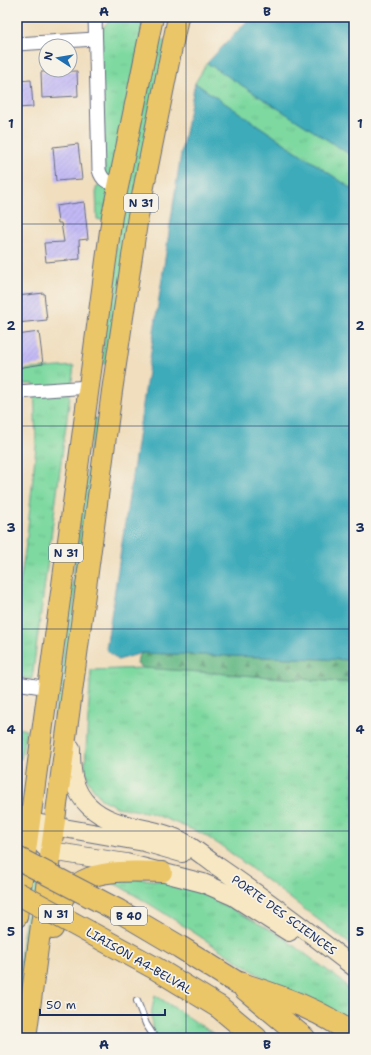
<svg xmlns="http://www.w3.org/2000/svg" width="371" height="1055" font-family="'Shantell Sans',sans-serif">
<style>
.grass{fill:url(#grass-tufts);stroke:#4c847f}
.forest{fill:url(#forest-firs);stroke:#407472}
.water{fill:#3cabba;stroke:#2c6d8c}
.building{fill:url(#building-hatch)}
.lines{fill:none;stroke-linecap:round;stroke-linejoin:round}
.lane-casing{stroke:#666c80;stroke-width:8}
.street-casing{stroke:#666c80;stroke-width:15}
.secondary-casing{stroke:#666c80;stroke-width:20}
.primary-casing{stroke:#666c80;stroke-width:22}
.highway-casing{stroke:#666c80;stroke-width:24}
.lane{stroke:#fff;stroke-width:6}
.street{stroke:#fff;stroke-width:13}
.secondary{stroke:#f7e8c3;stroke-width:18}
.primary{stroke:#ebc669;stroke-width:20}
.highway{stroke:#ebc669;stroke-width:22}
.highway-bridge-casing{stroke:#666c80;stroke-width:24;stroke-linecap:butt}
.highway-bridge{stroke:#ebc669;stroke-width:22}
.grid{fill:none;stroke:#1b2f5e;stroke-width:1;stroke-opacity:0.55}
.labels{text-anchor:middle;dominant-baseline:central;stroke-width:3.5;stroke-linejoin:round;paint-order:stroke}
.shield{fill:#f7f3e8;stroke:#5d6a87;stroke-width:1}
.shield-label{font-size:11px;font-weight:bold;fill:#1b2f5e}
.street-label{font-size:12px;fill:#1b2f5e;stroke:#f7f3e8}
.neatline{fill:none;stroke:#1b2f5e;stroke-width:1.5}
.grid-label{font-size:13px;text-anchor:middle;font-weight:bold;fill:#1b2f5e}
</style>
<defs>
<pattern id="grass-tufts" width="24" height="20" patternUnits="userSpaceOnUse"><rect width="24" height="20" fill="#7ed9a0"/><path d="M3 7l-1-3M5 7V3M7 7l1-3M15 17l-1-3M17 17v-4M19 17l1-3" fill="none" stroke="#6cbb8c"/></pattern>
<pattern id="forest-firs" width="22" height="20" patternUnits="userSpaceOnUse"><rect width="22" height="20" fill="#66b986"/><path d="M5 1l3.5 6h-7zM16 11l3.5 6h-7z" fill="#539771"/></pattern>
<pattern id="building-hatch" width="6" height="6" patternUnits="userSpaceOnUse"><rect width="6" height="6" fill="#c2b9f5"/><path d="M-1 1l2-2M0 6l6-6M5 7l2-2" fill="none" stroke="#a69fd4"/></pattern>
</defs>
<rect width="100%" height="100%" fill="#f7f3e8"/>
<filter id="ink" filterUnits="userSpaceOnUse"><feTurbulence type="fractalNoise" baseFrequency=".025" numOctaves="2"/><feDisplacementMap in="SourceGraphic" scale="8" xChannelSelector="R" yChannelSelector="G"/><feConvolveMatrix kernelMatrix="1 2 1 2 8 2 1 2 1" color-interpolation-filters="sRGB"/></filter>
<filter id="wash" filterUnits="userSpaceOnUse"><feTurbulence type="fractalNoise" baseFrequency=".012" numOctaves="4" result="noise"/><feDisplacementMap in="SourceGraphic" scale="16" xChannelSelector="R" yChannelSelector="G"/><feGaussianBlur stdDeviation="0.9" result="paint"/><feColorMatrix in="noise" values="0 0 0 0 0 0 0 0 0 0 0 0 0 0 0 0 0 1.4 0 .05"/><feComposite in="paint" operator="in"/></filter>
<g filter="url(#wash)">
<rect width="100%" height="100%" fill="#f0debe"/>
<g class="grass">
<path d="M114,17H142L144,20L105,221L97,219L96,188L105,181L100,39L104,26Z"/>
<path d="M158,39L165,41L106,364L101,363L120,216Z"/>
<path d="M207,63L354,157V190L195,83Z"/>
<path d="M74,366L32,679L17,677V603L27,537L36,446L34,384H17V370Z"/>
<path d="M94,418H99L58,734H52Z"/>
<path d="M144,668L354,683V947L223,847L201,833L151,813L117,807L101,799L88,781L85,766L91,670Z"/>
<path d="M17,728L26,730L21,759L17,757Z"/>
<path d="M36,865L41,866L24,988L17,1016C17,965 25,914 36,865Z"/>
<path d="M134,878L169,882L204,894L280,935L343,982L354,998V1029C317,1009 281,989 245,966C200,937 156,906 108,880Z"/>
<path d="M155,995L220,1038H156C149,1023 151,1011 155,995Z"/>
</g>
<path class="forest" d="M142,653L354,660V683L144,668L137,664L138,657Z"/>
<g class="water">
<path d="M251,17H354V157L207,63Z"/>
<path d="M195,83L354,190V660L142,653L118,660L106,649L181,153Z"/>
</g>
<g id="blocks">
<g class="building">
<path d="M77,71L78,96L42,98L41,72Z"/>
<path d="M31,80L33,107L17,108V81Z"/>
<path d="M78,144L82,179L56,181L53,147Z"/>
<path d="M84,202L88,239L79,240L80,259L46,262L44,243L64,242L61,223H58L56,206Z"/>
<path d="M44,293L47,320L17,323V296Z"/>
<path d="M39,332L43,364L17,368V335Z"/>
</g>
</g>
</g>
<g filter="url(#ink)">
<use href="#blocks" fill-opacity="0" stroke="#666c80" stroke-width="1"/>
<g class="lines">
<g class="lane-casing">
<path id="lane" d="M137,1001L146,1024L155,1038"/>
</g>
<g class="street-casing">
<g id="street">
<path d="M95,17L99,170C102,181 108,183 118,185"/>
<path d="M17,44L95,39"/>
<path d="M17,392L89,387"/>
<path d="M17,683L48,688"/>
</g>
</g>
<g class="secondary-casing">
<g id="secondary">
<path d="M71,748C71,770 72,790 89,806C115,831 155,825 185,843C196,850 206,858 217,866C264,898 309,932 354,967"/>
<path d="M37,823C38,836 39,845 51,851L126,863L203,883L233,896L289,932"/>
<path d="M41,824L144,842L182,853"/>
</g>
</g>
<g class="primary-casing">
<g id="primary">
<path d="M17,917L112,216L153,17"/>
<path d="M53,929C62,866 113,871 162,872"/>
<path d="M26,1038L112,391L138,216L178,17"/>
</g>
</g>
<g class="highway-casing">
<g id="highway">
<path d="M236,982C275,995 322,1009 354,1036"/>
<path d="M245,989L304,1038"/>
<path d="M219,1007L256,1038"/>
</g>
</g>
<use href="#lane" class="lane"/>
<use href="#street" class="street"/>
<use href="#secondary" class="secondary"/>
<use href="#primary" class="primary"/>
<use href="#highway" class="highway"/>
<g class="highway-bridge-casing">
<g id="highway-bridge">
<path d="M17,858L119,911L180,947L236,982"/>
<path d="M17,893L155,968L219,1007"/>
</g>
</g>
<use href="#highway-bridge" class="highway-bridge"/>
</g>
</g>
<path class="grid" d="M186,17V1038M17,224H354M17,426H354M17,629H354M17,831H354"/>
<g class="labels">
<g class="shield">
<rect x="124" y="194" width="34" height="18" rx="3"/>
<rect x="49" y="544" width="34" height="18" rx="3"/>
<rect x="39" y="905" width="34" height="18" rx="3"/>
<rect x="111" y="907" width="36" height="18" rx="3"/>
</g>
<g class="shield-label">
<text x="141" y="203">N 31</text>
<text x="66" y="553">N 31</text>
<text x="56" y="914">N 31</text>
<text x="129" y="916">B 40</text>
</g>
<g class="street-label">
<text transform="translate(284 915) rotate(36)">PORTE DES SCIENCES</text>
<text transform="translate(139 961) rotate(30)">LIAISON A4-BELVAL</text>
</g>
</g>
<rect width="371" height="1055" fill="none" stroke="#f7f3e8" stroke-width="44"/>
<g transform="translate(58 58) rotate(282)"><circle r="19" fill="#f7f3e8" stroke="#9fa5b1"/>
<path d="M0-3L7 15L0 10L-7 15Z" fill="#1f6fb2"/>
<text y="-6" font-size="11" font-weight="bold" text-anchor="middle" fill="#1b2f5e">N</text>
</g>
<path d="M40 1009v6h125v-6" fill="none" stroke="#1b2f5e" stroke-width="2"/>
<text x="46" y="1009" font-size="12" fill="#1b2f5e" stroke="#f7f3e8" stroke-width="3" paint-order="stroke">50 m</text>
<rect x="22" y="22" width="327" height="1011" class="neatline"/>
<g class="grid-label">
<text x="104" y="16">A</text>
<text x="267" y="16">B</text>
<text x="11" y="128">1</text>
<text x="360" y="128">1</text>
<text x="11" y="330">2</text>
<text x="360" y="330">2</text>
<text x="11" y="532">3</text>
<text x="360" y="532">3</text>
<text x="11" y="734">4</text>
<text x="360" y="734">4</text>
<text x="11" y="936">5</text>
<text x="360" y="936">5</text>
<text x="104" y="1049">A</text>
<text x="267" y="1049">B</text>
</g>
</svg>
